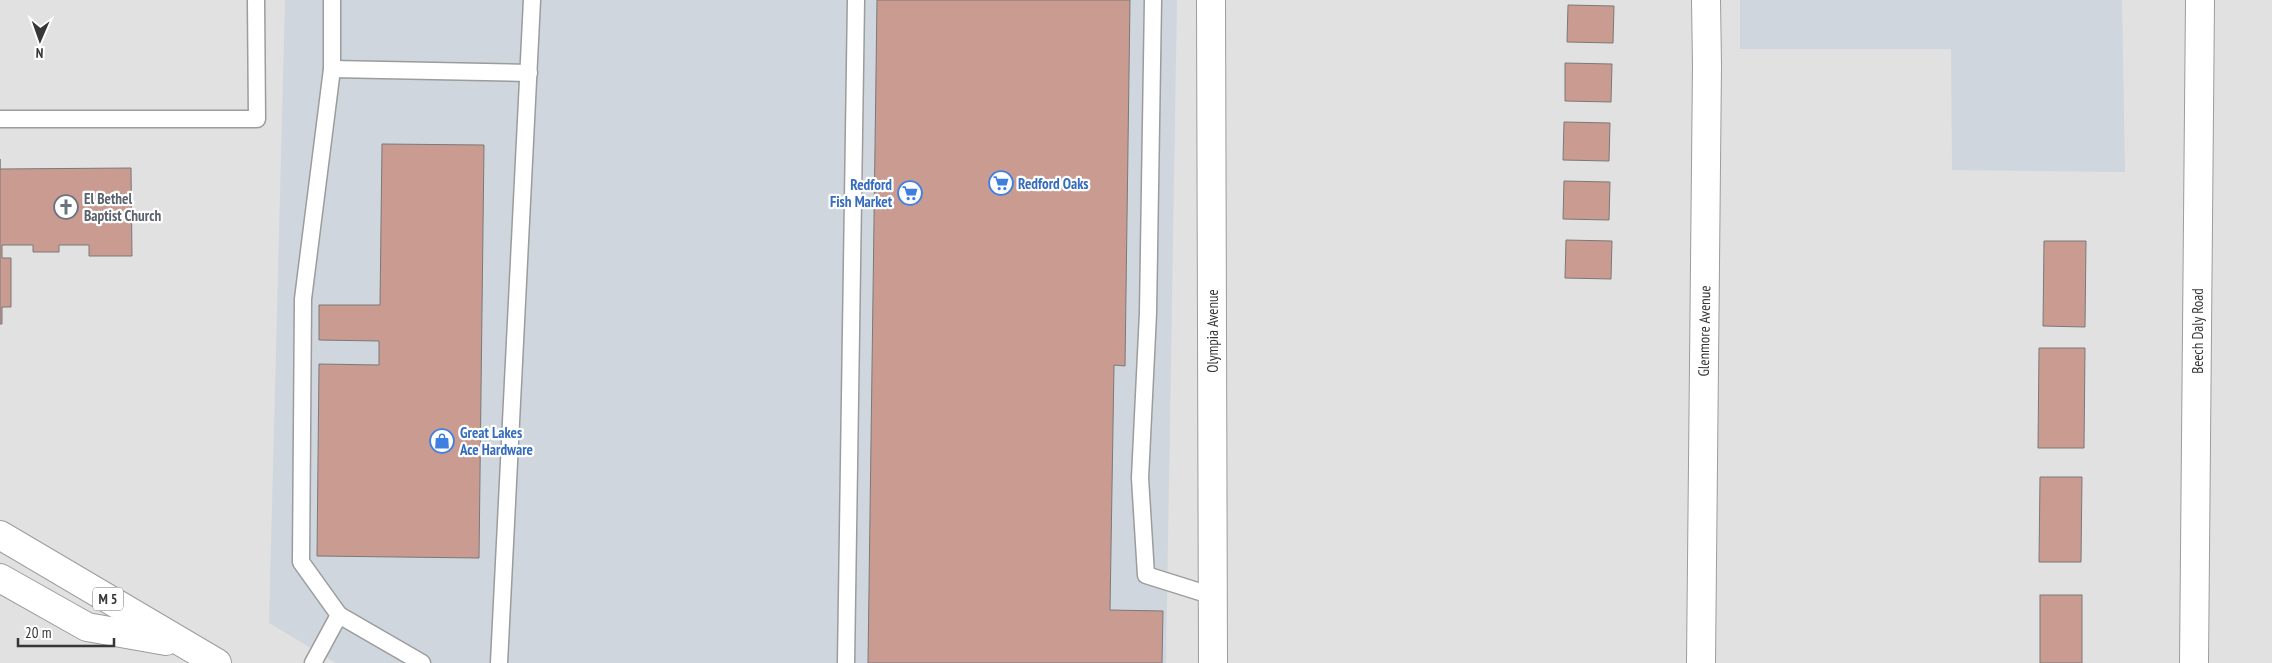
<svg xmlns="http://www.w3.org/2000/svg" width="2272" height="663" font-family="'PT Sans Narrow',sans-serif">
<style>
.built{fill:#d0d6dd}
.building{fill:#c99b91;stroke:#7a7979}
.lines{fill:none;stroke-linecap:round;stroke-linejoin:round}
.service-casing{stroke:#9b9c9d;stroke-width:19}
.minor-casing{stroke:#9b9c9d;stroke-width:30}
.secondary-casing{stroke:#9b9c9d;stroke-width:30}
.primary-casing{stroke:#9b9c9d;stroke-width:30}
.service{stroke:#fff;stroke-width:16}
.minor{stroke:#fff;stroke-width:28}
.secondary{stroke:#fff;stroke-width:28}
.primary{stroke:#fff;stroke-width:28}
.labels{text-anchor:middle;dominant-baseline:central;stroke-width:4.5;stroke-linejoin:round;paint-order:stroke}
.shield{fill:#fff;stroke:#737373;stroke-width:1}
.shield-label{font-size:14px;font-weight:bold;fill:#373737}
.shop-label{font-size:15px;font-weight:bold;fill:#366cbe;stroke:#fff;text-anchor:start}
.worship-label{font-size:15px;font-weight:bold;fill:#5b616d;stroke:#fff;text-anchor:start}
.street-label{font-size:15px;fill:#373737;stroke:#fff}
</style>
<rect width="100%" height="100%" fill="#e1e1e2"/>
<g class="built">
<path d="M285,0H1177L1166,663H336L269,623Z"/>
<path d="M1740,0H2122L2125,172L1952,170L1951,49H1740Z"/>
</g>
<g class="building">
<path d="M877,0H1130L1125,366L1114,365L1110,610L1163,611L1162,663H868Z"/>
<path d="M1568,5L1614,6L1613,43L1567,42Z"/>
<path d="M1565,63L1612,64L1611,102L1565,101Z"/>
<path d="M1564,122L1610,123L1609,161L1563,160Z"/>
<path d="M382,144L484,145L479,558L317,556L319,364L379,365V341L319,340V305H380Z"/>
<path d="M0,159V169L131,168L132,256H89V245H59V252H33V245H2V258H11V307H2V324H0Z"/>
<path d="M1564,181L1610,182L1609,220L1563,219Z"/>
<path d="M1566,240L1612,241L1611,279L1565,278Z"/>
<path d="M2044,241H2086L2085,327L2043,326Z"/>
<path d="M2039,348H2085L2084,448H2038Z"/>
<path d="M2040,477H2082L2081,562H2039Z"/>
<rect x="2040" y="595" width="42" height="68"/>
</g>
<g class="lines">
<g class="service-casing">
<g id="service">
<path d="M1153,0L1148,313L1140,478L1146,575L1213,596"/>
<path d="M332,69L529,73"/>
<path d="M0,119H257L256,0"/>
<path d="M339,615L422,663"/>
<path d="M313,663L339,615L301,562L303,299L332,69V0"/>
<path d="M499,663L532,0"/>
<path d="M846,663L856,0"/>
</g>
</g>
<g class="minor-casing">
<g id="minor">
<path d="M1211,0L1213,663"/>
<path d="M1701,663L1707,65L1706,0"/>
</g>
</g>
<g class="secondary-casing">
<path id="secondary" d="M2194,663L2200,0"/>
</g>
<g class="primary-casing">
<g id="primary">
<path d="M0,535L217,663"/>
<path d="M0,578L87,627L166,641"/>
</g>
</g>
<use href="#service" class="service"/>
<use href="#minor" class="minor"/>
<use href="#secondary" class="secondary"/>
<use href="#primary" class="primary"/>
</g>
<defs>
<g id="supermarket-ring" transform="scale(1.25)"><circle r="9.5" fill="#fff" stroke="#3f7fe0" stroke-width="1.5"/><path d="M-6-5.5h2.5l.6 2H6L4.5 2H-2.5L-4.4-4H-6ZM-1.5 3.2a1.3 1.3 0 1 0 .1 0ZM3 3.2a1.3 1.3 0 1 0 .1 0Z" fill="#3f7fe0"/></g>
<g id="church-ring" transform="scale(1.25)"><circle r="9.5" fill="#fff" stroke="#6b7280" stroke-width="1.5"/><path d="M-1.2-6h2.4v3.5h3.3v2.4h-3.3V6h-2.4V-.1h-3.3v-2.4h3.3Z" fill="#6b7280"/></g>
<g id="shop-ring" transform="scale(1.25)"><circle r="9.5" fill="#fff" stroke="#3f7fe0" stroke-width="1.5"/><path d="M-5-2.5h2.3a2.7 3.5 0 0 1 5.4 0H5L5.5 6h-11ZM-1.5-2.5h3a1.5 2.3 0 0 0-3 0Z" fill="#3f7fe0"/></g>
</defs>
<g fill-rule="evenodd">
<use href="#supermarket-ring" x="1001" y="183"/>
<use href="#supermarket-ring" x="910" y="193"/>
<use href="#church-ring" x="66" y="207"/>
<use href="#shop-ring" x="442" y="441"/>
</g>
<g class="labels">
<rect class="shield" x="93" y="587.5" width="30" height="23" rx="4"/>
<g class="shield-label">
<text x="108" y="599">M 5</text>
</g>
<g class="shop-label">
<text x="1018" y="183">Redford Oaks</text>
<text x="892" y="184" text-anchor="end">Redford<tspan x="892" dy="17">Fish Market</tspan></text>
<text x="460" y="432">Great Lakes<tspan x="460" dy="17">Ace Hardware</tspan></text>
</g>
<g class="worship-label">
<text x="84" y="198">El Bethel<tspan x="84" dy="17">Baptist Church</tspan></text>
</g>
<g class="street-label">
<text transform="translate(1212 331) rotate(-90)">Olympia Avenue</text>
<text transform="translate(1704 331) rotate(-89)">Glenmore Avenue</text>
<text transform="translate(2197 331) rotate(-90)">Beech Daly Road</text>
</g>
</g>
<g transform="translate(40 40) rotate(182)" stroke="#ffffff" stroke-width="4" paint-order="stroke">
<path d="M0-4L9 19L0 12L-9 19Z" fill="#373737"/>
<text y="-8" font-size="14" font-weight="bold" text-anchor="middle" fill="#373737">N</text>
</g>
<path d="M18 638v8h96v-8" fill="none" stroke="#373737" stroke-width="2.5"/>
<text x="25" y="638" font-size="15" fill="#373737" stroke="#ffffff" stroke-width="4" paint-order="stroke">20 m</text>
</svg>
